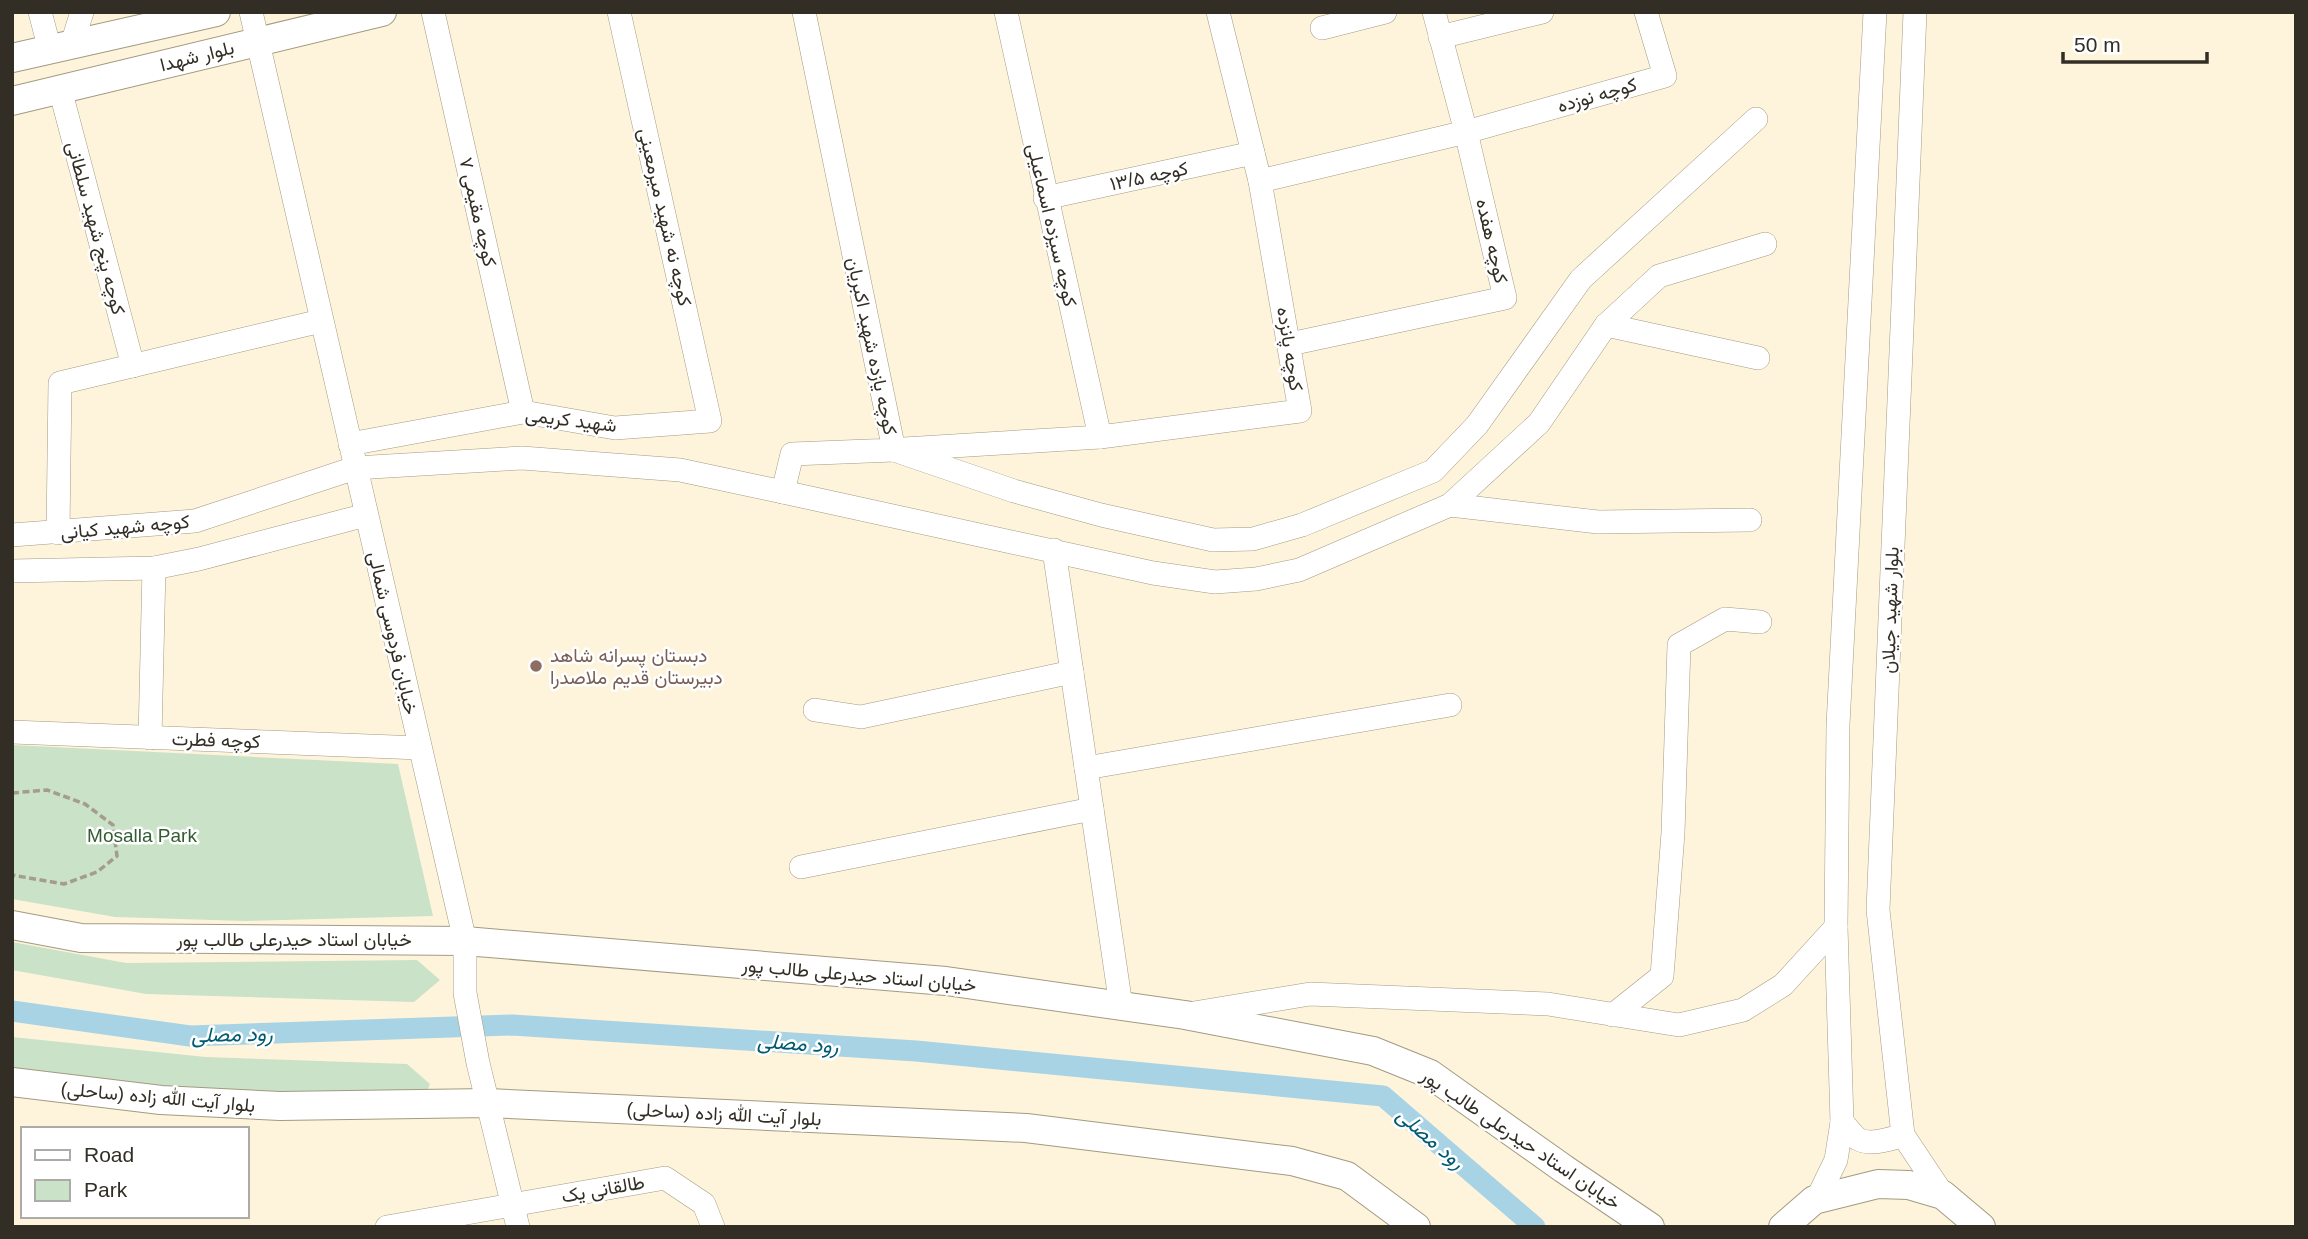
<svg xmlns="http://www.w3.org/2000/svg" width="2308" height="1239" font-family="Helvetica,Vazirmatn,sans-serif">
<style>
.green{fill:#cae2c8}
.lines{fill:none;stroke-linecap:round;stroke-linejoin:round}
.canal{stroke:#a8d3e5;stroke-width:21}
.minor-casing{stroke:#a39a82;stroke-width:24}
.major-casing{stroke:#a39a82;stroke-width:30}
.path{stroke:#a59d8b;stroke-width:3.5;stroke-dasharray:7 3.5;stroke-linecap:butt}
.minor{stroke:#fff;stroke-width:23}
.major{stroke:#fff;stroke-width:28}
.education-dot{fill:#8d6e63;stroke:#fff;stroke-width:2.5}
.labels{text-anchor:middle;dominant-baseline:central;stroke-width:5;stroke-linejoin:round;paint-order:stroke}
.street-label{font-size:19px;fill:#322e25;stroke:#fff}
.education-label{font-size:19px;fill:#785e54;stroke:#fff;text-anchor:start}
.park-label{font-size:19px;fill:#335c32;stroke:#fff}
.water-label{font-size:21px;font-style:italic;fill:#005a72;stroke:#fff}
</style>
<rect width="100%" height="100%" fill="#fef4db"/>
<g class="green">
<path d="M12,745L398,764L433,916L245,921L115,917L12,899Z"/>
<path d="M12,942L126,963L417,960L440,980L414,1002L146,994L12,970Z"/>
<path d="M12,1037L206,1057L407,1064L430,1084L425,1097L158,1091L12,1075Z"/>
</g>
<g class="lines">
<path class="canal" d="M12,1011L190,1036L512,1025L916,1051L1383,1096L1535,1227"/>
<g class="minor-casing">
<g id="minor">
<path d="M40,12L50,50"/>
<path d="M251,12L465,941V993L478,1063L518,1227"/>
<path d="M433,12L523,412"/>
<path d="M1006,12L1100,437"/>
<path d="M1915,12L1878,910L1903,1135L1943,1195"/>
<path d="M1322,28L1385,12"/>
<path d="M1440,37L1542,12"/>
<path d="M72,44L82,12"/>
<path d="M60,89L133,366"/>
<path d="M1260,181L1466,132L1665,76L1646,12"/>
<path d="M1045,198L1253,153"/>
<path d="M1606,325L1758,358"/>
<path d="M1290,344L1505,298L1466,132L1434,12"/>
<path d="M350,444L523,412L615,428L710,421L619,12"/>
<path d="M904,449L1100,437L1300,411L1260,181L1218,12"/>
<path d="M894,450L1014,491L1101,515L1213,540L1253,539L1302,525L1433,471L1477,425L1581,279L1756,119"/>
<path d="M783,492L1153,573L1215,582L1256,579L1299,570L1450,505L1539,423L1606,325L1659,276L1765,244"/>
<path d="M1450,505L1598,522L1750,520"/>
<path d="M58,533L60,383L321,321"/>
<path d="M12,535L195,521L355,468L522,458L680,470L783,492L792,454L894,450L804,12"/>
<path d="M1054,550L1121,1006"/>
<path d="M12,571L154,568L199,559L366,515"/>
<path d="M815,710L861,717L1072,672"/>
<path d="M12,732L420,748"/>
<path d="M150,738L154,568"/>
<path d="M1086,768L1450,705"/>
<path d="M801,867L1092,809"/>
<path d="M1194,1013L1310,994L1548,1004L1679,1025L1743,1010L1783,985L1836,927"/>
<path d="M1613,1015L1662,976L1673,833L1679,645L1725,619L1760,622"/>
<path d="M1842,1122C1847,1127 1852,1135 1858,1139C1870,1146 1891,1139 1903,1135"/>
<path d="M1814,1200L1820,1193L1836,1160L1842,1122L1836,927L1838,725L1875,12"/>
<path d="M387,1227L665,1178L704,1204L713,1227"/>
</g>
</g>
<g class="major-casing">
<g id="major">
<path d="M12,58L216,12"/>
<path d="M12,101L382,12"/>
<path d="M12,925L81,938L465,941L946,981L1185,1015L1373,1051L1430,1074L1564,1169L1650,1227"/>
<path d="M12,1082L161,1100L280,1106L488,1103L1026,1128L1292,1161L1347,1176L1416,1227"/>
<path d="M1783,1227L1814,1200L1878,1184L1909,1185L1943,1195L1981,1227"/>
</g>
</g>
<path class="path" d="M12,793L47,790L85,804L113,825L117,856L97,872L64,884L12,875"/>
<use href="#minor" class="minor"/>
<use href="#major" class="major"/>
</g>
<circle class="education-dot" cx="536" cy="666" r="7"/>
<g class="labels">
<g class="street-label">
<text transform="translate(197 56) rotate(-14)">بلوار شهدا</text>
<text transform="translate(1597 95) rotate(-16)">کوچه نوزده</text>
<text transform="translate(1149 176) rotate(-12)">کوچه ۱۳/۵</text>
<text transform="translate(478 212) rotate(77)">کوچه مقیمی ۷</text>
<text transform="translate(665 217) rotate(77)">کوچه نه شهید میرمعینی</text>
<text transform="translate(1052 225) rotate(77)">کوچه سیزده اسماعیلی</text>
<text transform="translate(96 228) rotate(75)">کوچه پنج شهید سلطانی</text>
<text transform="translate(1492 241) rotate(77)">کوچه هفده</text>
<text transform="translate(872 346) rotate(78)">کوچه یازده شهید اکبریان</text>
<text transform="translate(1290 349) rotate(81)">کوچه پانزده</text>
<text transform="translate(571 420) rotate(7)">شهید کریمی</text>
<text transform="translate(125 527) rotate(-5)">کوچه شهید کیانی</text>
<text transform="translate(1890 610) rotate(-88)">بلوار شهید جیلان</text>
<text transform="translate(393 633) rotate(77)">خیابان فردوسی شمالی</text>
<text transform="translate(216 740) rotate(2)">کوچه فطرت</text>
<text x="294" y="939">خیابان استاد حیدرعلی طالب پور</text>
<text transform="translate(859 975) rotate(5)">خیابان استاد حیدرعلی طالب پور</text>
<text transform="translate(158 1097) rotate(5)">بلوار آیت الله زاده (ساحلی)</text>
<text transform="translate(724 1114) rotate(3)">بلوار آیت الله زاده (ساحلی)</text>
<text transform="translate(1521 1139) rotate(34)">خیابان استاد حیدرعلی طالب پور</text>
<text transform="translate(603 1189) rotate(-10)">طالقانی یک</text>
</g>
<g class="education-label">
<text x="550" y="655">دبستان پسرانه شاهد<tspan x="550" dy="22">دبیرستان قدیم ملاصدرا</tspan></text>
</g>
<g class="park-label">
<text x="142" y="835">Mosalla Park</text>
</g>
<g class="water-label">
<text transform="translate(232 1034) rotate(-1)">رود مصلی</text>
<text transform="translate(798 1043) rotate(4)">رود مصلی</text>
<text transform="translate(1431 1138) rotate(41)">رود مصلی</text>
</g>
</g>
<rect width="2308" height="1239" fill="none" stroke="#322e25" stroke-width="28"/>
<rect x="21" y="1127" width="228" height="91" fill="#ffffff" stroke="#adaba8" stroke-width="2"/>
<rect x="35" y="1150" width="35" height="10" fill="#ffffff" stroke="#adaba8" stroke-width="2"/>
<text x="84" y="1162" font-size="21" fill="#322e25">Road</text>
<rect x="35" y="1180" width="35" height="21" fill="#cae2c8" stroke="#adaba8" stroke-width="2"/>
<text x="84" y="1197" font-size="21" fill="#322e25">Park</text>
<path d="M2063 52v10h144v-10" fill="none" stroke="#322e25" stroke-width="3.5"/>
<text x="2074" y="52" font-size="21" fill="#322e25" stroke="#ffffff" stroke-width="5" paint-order="stroke">50 m</text>
</svg>
